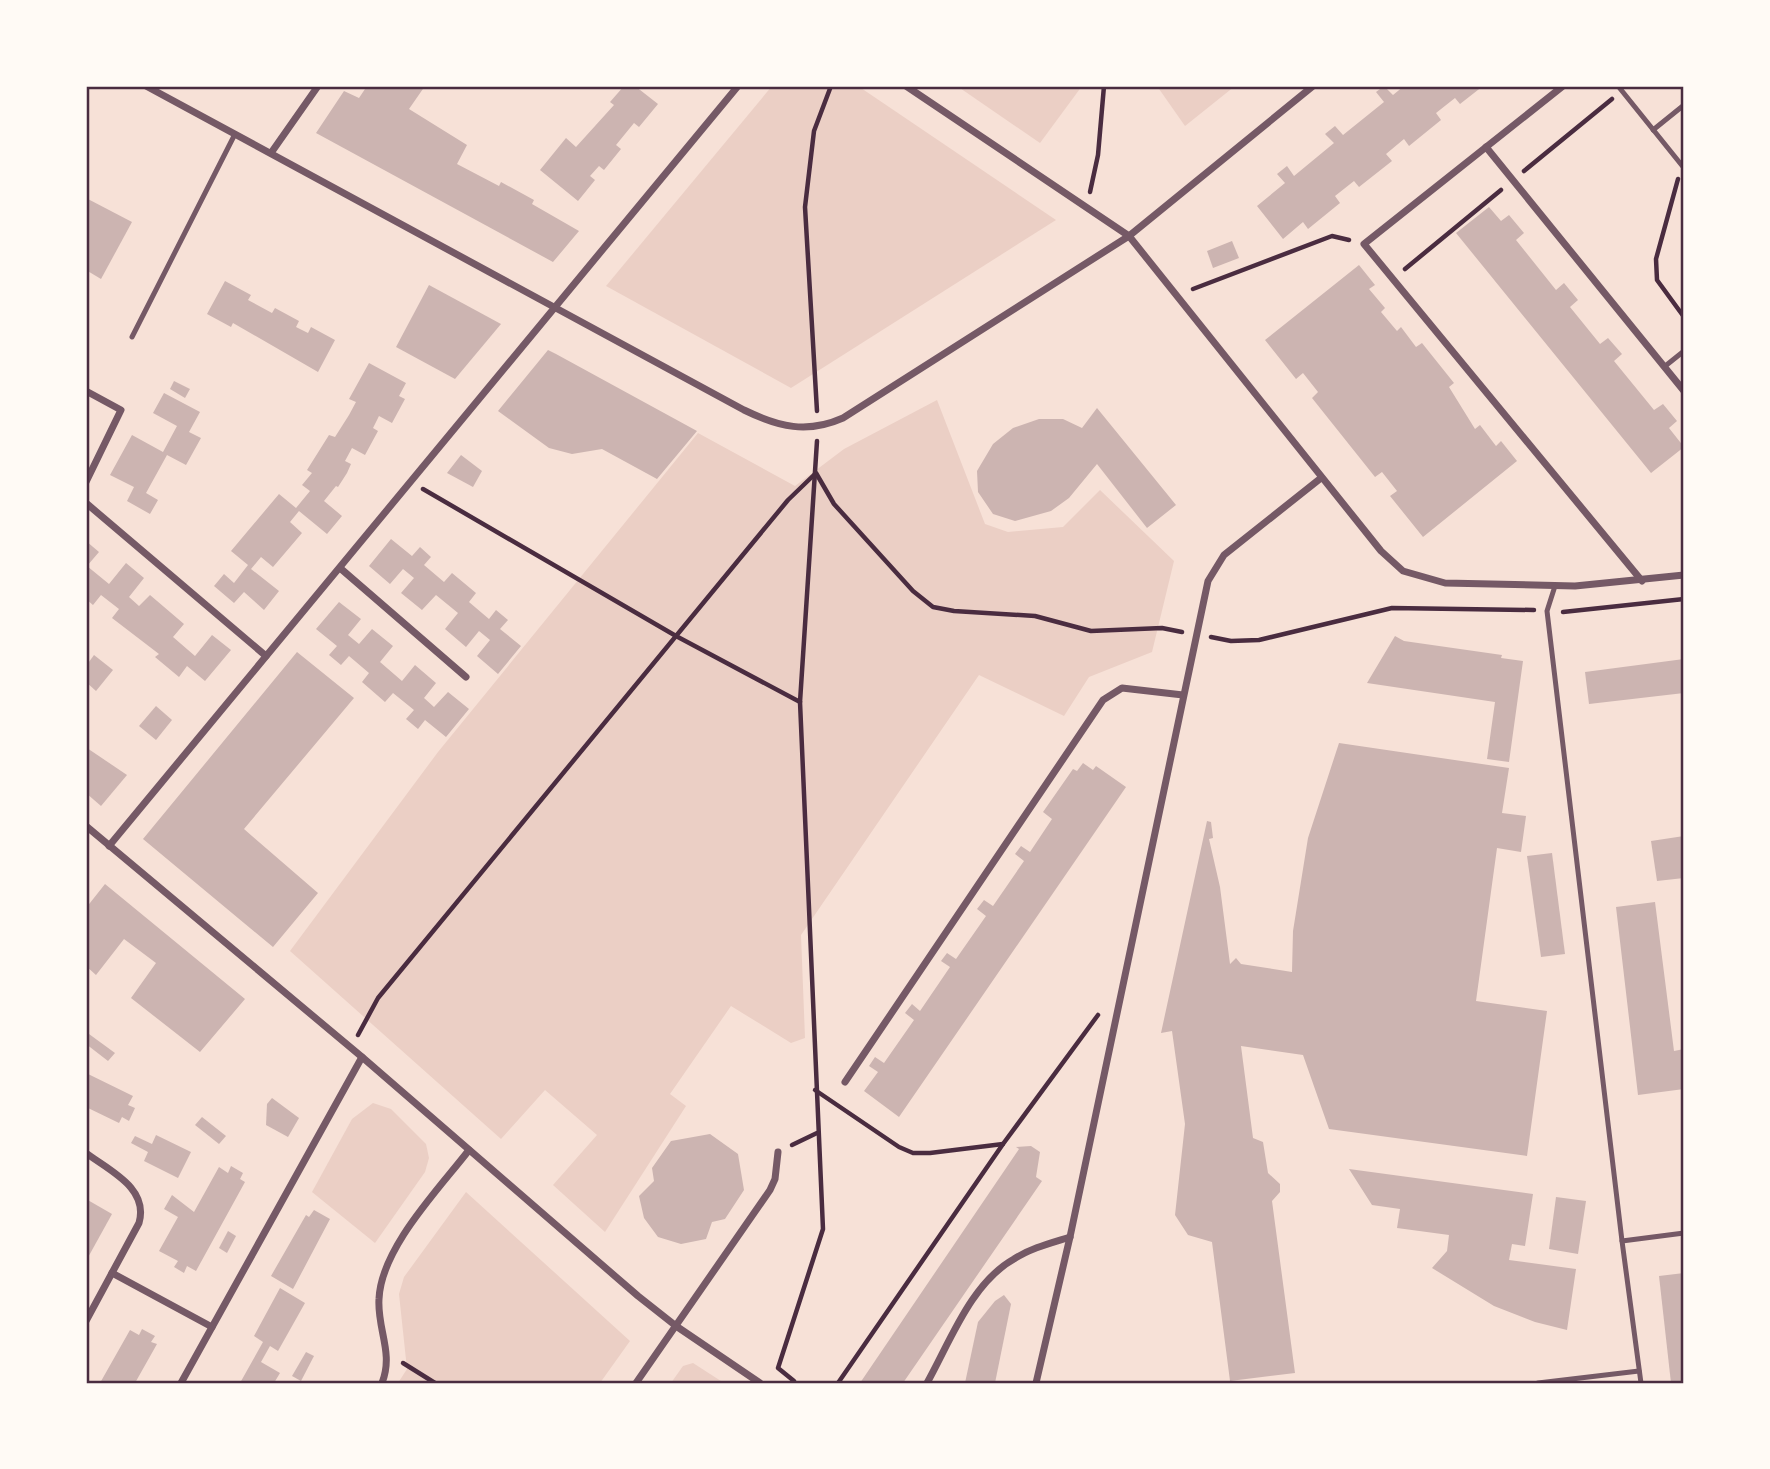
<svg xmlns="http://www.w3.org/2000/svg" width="1770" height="1469" font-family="'IBM Plex Serif',serif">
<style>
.green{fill:#ebcfc5}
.building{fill:#ccb4b1}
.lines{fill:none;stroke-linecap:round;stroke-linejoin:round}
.path{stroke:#4a2c40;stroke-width:4.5}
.service{stroke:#755966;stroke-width:5}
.minor{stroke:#755966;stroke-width:7}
.neatline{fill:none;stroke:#4a2c40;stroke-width:2.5}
</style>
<rect width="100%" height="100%" fill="#f7e1d7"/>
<g class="green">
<path d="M772,86H858L1056,220L791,388L606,286Z"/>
<path d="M957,86H1082L1040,143Z"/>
<path d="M1157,86H1235L1185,126Z"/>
<path d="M937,400L985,524L1008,532L1063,527L1100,490L1174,561L1152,652L1089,677L1064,716L979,675L801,935L805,1038L791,1043L731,1006L670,1094L686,1106L605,1232L553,1185L597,1135L545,1090L501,1139L290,951L438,752L698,433L795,486L844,449Z"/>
<path d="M373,1103L391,1109L426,1144L429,1158L425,1172L375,1243L312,1192L352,1119Z"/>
<path d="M466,1192L630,1341L600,1383H398L407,1369L399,1294L404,1277Z"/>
<path d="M693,1363L724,1383H671L683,1366Z"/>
</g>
<g class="building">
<path d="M367,86H425L409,109L467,145L457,164L499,186L501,182L534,200L532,204L579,231L553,262L316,133L344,91L359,98Z"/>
<path d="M624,86H635L658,104L639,127L634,123L616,145L621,149L604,170L599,166L590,176L595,180L578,201L540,170L566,138L576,147L614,105L610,102Z"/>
<path d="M1384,86L1393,95L1404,86H1483L1460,104L1455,98L1436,113L1441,120L1409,146L1404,139L1386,154L1392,161L1359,187L1354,181L1335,196L1340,203L1308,229L1303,222L1283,239L1257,206L1285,183L1277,174L1287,166L1294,176L1334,143L1325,134L1335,126L1343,135L1384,102L1376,92Z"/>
<path d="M86,198L132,222L101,279L86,270Z"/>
<path d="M1489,207L1501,221L1509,215L1524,233L1516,240L1556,290L1564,283L1578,300L1570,307L1600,344L1608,338L1622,354L1614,361L1654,410L1663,404L1677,421L1669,428L1684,447L1651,473L1456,233Z"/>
<path d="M1232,241L1239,258L1213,268L1207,251Z"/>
<path d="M1359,265L1375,285L1369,289L1385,308L1381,312L1397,331L1401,327L1416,347L1422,343L1454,383L1449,387L1475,429L1480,425L1496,446L1501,441L1517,461L1423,537L1390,496L1397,491L1382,472L1375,477L1312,398L1318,392L1303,373L1296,379L1265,340Z"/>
<path d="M225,281L251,295L248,300L272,313L275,308L299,321L296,327L308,333L311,327L335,340L318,372L233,323L231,327L207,314Z"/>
<path d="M429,285L501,324L455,379L396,347Z"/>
<path d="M548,350L556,354L697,431L657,479L602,449L572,454L549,448L498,411Z"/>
<path d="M369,363L406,383L399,396L405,399L392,423L379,416L373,428L378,431L365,455L352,448L345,461L351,464L347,473L338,487L336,486L324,501L342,516L327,534L299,511L290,522L302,533L273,567L261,557L251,569L279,591L264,610L244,592L234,603L214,586L224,574L234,583L248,565L231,551L279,494L296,508L310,491L302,485L312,473L307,470L329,435L335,437L349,415L356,402L349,399Z"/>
<path d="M174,381L190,389L185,398L170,389Z"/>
<path d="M164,393L200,412L189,432L201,438L186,465L167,455L146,493L158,500L150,514L127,501L134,487L110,475L132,435L163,452L177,426L153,413Z"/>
<path d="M1097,408L1176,505L1147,528L1097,464L1069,498L1051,511L1015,521L993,514L978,492L977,471L993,444L1013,428L1039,419H1063L1082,428Z"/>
<path d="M461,455L482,471L473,487L447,473Z"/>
<path d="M391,539L412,556L420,547L431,557L424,565L444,582L452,573L476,593L469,602L489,619L496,610L508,620L500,629L521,646L498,674L477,656L490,640L479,631L466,647L445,629L458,613L436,595L422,610L401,593L414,578L403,569L390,584L369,566Z"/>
<path d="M86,541L99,552L87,566L109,584L126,563L144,578L129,597L139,606L150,595L184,624L173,637L195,656L212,635L231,650L205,681L187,666L179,677L155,657L159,654L112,618L119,609L101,595L93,605L86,599Z"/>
<path d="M339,602L361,619L348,635L359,644L372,629L393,646L380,662L402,681L415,665L436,683L424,698L434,707L448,692L469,709L446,737L425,720L418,729L406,719L414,710L393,693L385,702L362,682L369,673L349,656L341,665L329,655L337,646L316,629Z"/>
<path d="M1395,636L1404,641L1502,655L1501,658L1523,661L1509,762L1487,759L1495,702L1367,683Z"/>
<path d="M297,652L354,698L244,829L318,893L273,947L143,839Z"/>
<path d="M94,655L113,670L96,691L86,682V666Z"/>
<path d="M1684,659V693L1589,704L1585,672Z"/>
<path d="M156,706L172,720L156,740L139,726Z"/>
<path d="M1339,743L1509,768L1502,813L1526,816L1521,852L1497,848L1476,1001L1547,1011L1527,1156L1329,1129L1303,1055L1241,1046L1253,1138L1263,1142L1268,1173L1280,1184V1192L1272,1201L1295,1373L1230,1381L1212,1242L1188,1235L1175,1215L1185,1124L1172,1031L1161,1033L1207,821L1211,822L1213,838L1209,839L1220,887L1230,964L1236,958L1241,964L1292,972L1293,931L1308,838Z"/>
<path d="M87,748L127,775L101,806L86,793Z"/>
<path d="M1083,763L1093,770L1096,766L1126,787L899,1117L864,1091L878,1072L869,1066L875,1057L884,1063L914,1020L905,1013L912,1004L920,1011L950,967L941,961L947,953L956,959L986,916L977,909L984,900L993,906L1024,861L1015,854L1021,846L1030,852L1052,819L1043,812L1073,769L1077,771Z"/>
<path d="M1684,836V878L1657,881L1651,841Z"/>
<path d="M1552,853L1565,954L1541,957L1527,856Z"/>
<path d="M105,884L245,999L200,1052L131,998L156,963L124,939L96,975L86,966V908Z"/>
<path d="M1655,902L1674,1051L1684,1049V1089L1638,1095L1616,907Z"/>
<path d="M89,1034L115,1053L108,1061L86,1044Z"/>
<path d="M86,1073L133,1096L128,1105L135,1108L129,1121L122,1117L119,1123L86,1107Z"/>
<path d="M272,1098L299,1118L288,1137L266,1125L267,1104Z"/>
<path d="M202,1117L226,1136L219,1144L195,1125Z"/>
<path d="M710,1134L738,1154L744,1190L725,1219L712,1222L706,1239L681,1244L658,1237L644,1218L639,1196L654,1181L652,1168L671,1141Z"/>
<path d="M156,1135L191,1152L178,1178L144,1161L148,1152L131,1143L135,1136L152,1144Z"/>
<path d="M1031,1146L1040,1152L1036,1177L1042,1181L903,1383H860L1019,1149L1016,1147Z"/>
<path d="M231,1166L243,1173L240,1179L245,1182L196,1271L187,1266L184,1273L174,1267L178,1261L159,1251L178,1217L164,1209L172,1195L194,1212L219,1167L228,1173Z"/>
<path d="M1349,1169L1533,1194L1525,1246L1512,1244L1509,1260L1576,1269L1567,1330L1535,1322L1494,1306L1432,1268L1447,1251L1449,1235L1397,1228L1400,1209L1372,1205Z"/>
<path d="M1556,1197L1586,1201L1578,1254L1549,1249Z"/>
<path d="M86,1199L112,1214L86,1261Z"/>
<path d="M314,1210L330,1219L293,1289L271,1276L306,1215L309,1217Z"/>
<path d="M228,1231L236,1236L227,1253L219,1248Z"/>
<path d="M1684,1273V1383H1671L1659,1276Z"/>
<path d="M280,1288L305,1303L278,1351L270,1346L261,1362L280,1373L274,1383H240L263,1342L254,1336Z"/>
<path d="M1004,1295L1011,1304L995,1383H965L978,1322L995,1301Z"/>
<path d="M142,1329L155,1336L151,1342L157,1344L135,1383H100L130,1330L139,1335Z"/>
<path d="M306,1352L314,1356L301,1381L292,1376Z"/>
</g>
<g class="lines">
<g class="path">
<path d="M1524,171L1612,99"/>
<path d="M1678,179L1656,259L1657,280L1684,317"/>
<path d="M1090,192L1098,155L1104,86"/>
<path d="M1405,269L1501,190"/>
<path d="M1193,289L1332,236L1349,240"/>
<path d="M817,411L805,207L814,131L831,86"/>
<path d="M423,489L676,636L800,702"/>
<path d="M1563,612L1684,599"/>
<path d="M1211,637L1231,641L1259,640L1392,608L1534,610"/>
<path d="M358,1035L378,998L788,500L816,473L834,504L913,591L933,607L954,611L1035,616L1091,631L1162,628L1182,632"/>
<path d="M815,1090L899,1147L913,1153H930L1003,1144"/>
<path d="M792,1145L817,1133"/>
<path d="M403,1363L435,1383"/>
<path d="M792,1383L794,1381L778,1368L823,1229L800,702L817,441"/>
<path d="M838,1383L1003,1144L1098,1015"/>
</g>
<g class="service">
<path d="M1618,86L1684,168"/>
<path d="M1653,130L1684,105"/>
<path d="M132,337L235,134"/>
<path d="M1664,367L1684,351"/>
<path d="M1555,586L1547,611L1622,1241L1684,1233"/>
<path d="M1622,1241L1641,1383"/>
<path d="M1538,1383L1639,1371"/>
</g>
<g class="minor">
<path d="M146,86L744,410C779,427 807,434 843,418L1129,236L1313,86"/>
<path d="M906,86L1129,236L1381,551L1403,571L1445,583L1575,586L1684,575"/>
<path d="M1563,86L1364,244L1642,581"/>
<path d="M1486,147L1684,391"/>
<path d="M271,153L318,86"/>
<path d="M86,391L121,410L86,482"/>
<path d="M86,503L266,656"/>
<path d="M340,568L466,677"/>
<path d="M86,826L362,1057L638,1296L676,1326L760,1383"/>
<path d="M109,846L738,86"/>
<path d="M845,1082L1103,700L1122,688L1183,695"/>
<path d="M86,1153C110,1171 149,1188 139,1223L86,1321"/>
<path d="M112,1273L212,1327"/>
<path d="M181,1383L362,1057"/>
<path d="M382,1383C394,1353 377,1329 379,1299C381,1248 439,1189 469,1150"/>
<path d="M636,1383L770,1190L775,1179L778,1152"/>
<path d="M927,1383C950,1342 971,1283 1014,1259C1031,1248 1051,1243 1070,1237"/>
<path d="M1036,1383L1070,1237L1208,581L1224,555L1321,478"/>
</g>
</g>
<rect width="1770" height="1469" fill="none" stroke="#fffaf5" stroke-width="175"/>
<rect x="88" y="88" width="1594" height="1294" class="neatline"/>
</svg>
